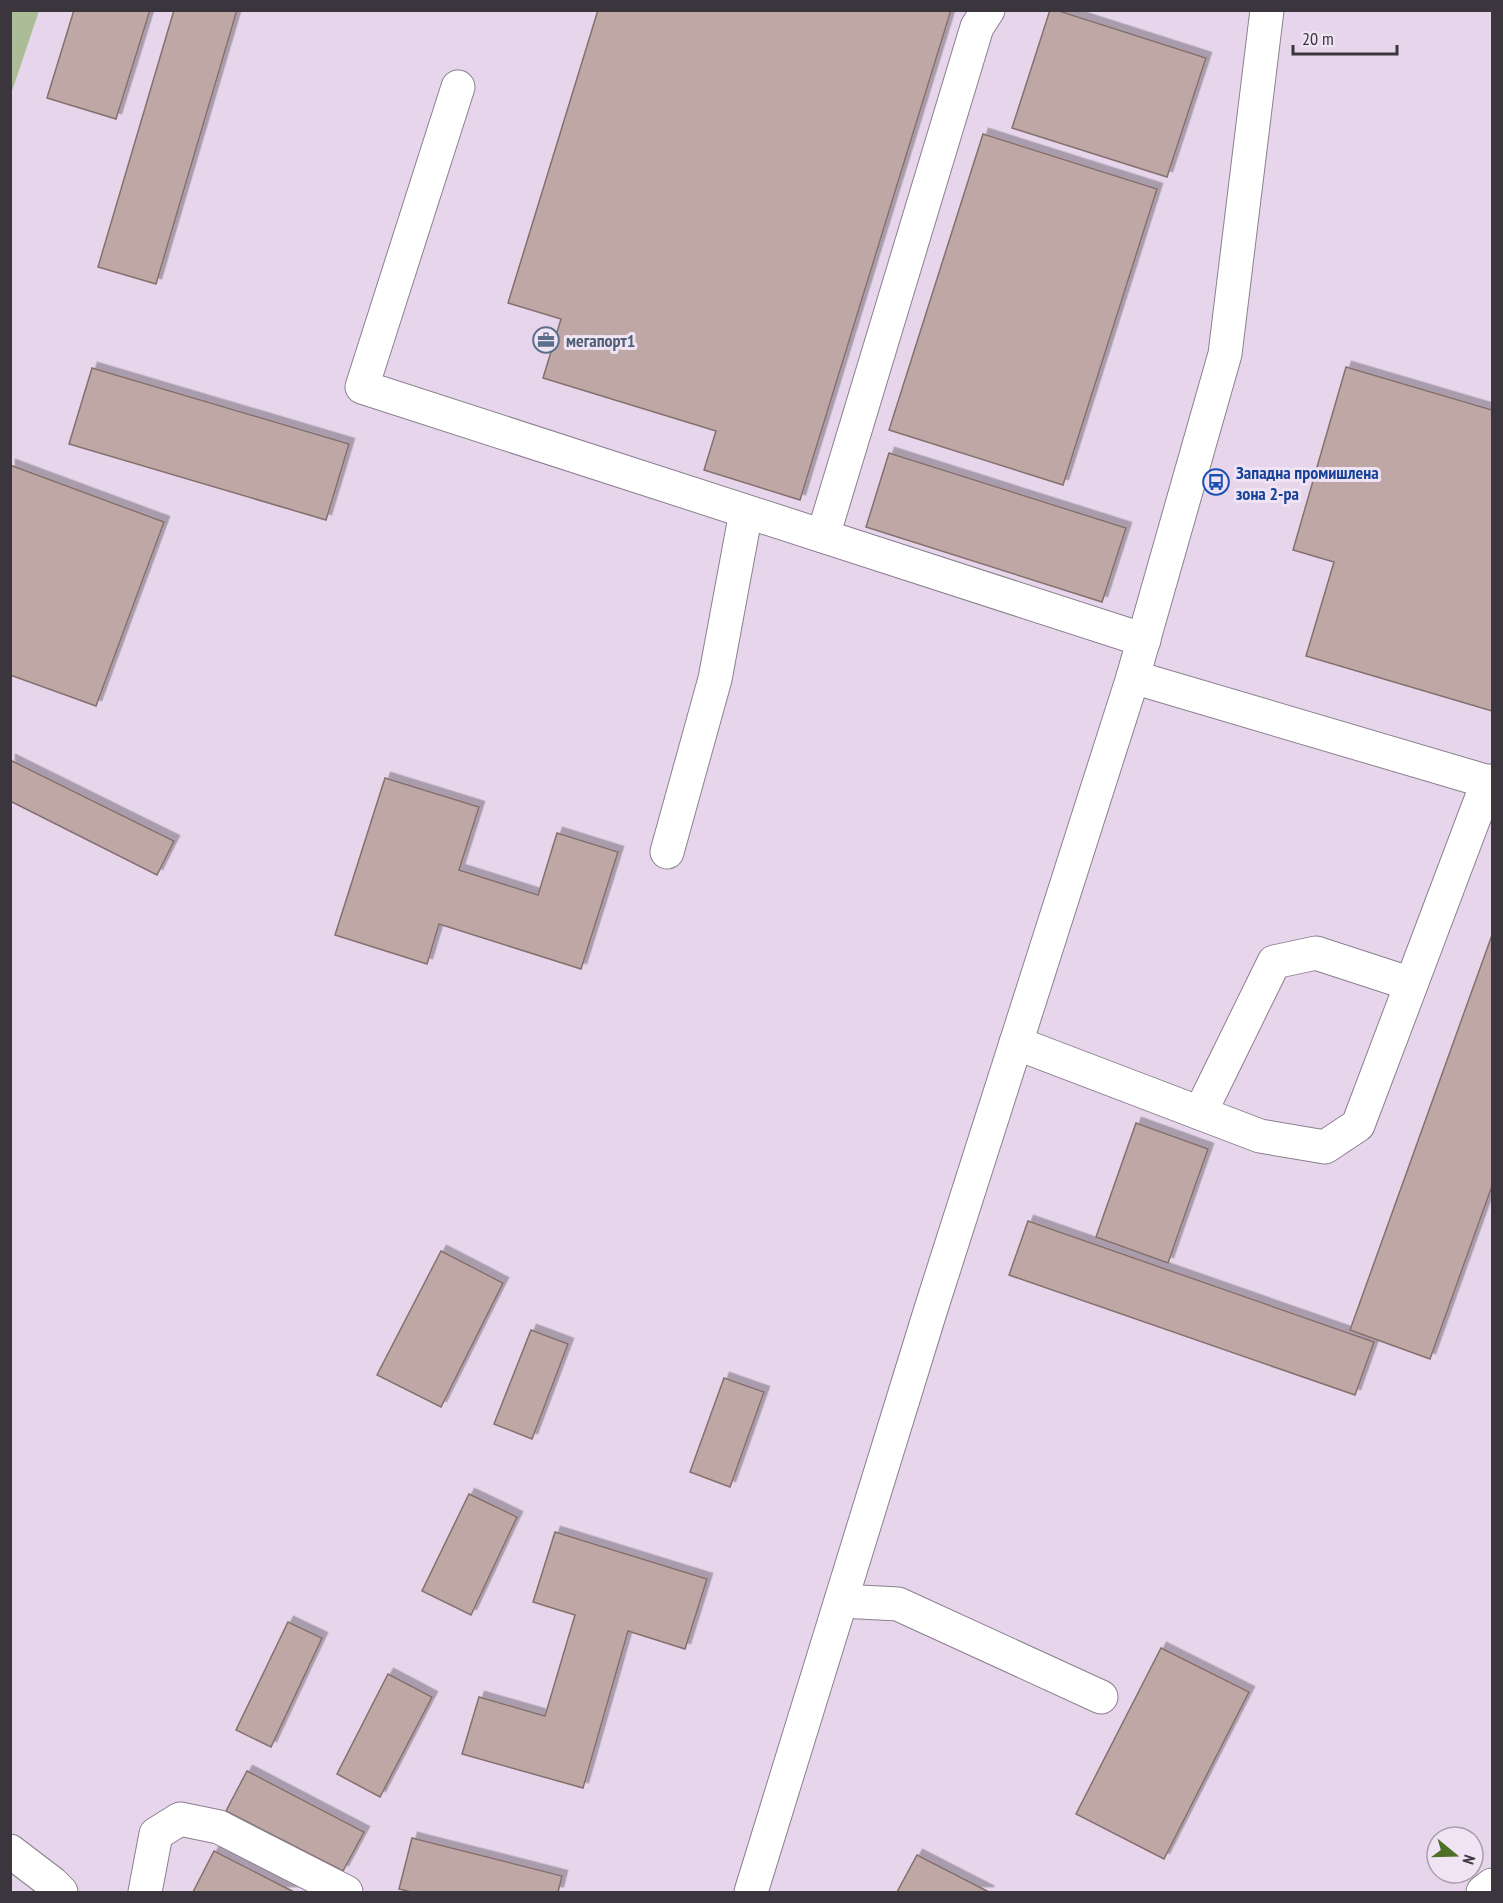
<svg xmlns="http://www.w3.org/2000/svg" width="1503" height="1903" font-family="'PT Sans Narrow',sans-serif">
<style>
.built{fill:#e6d5eb;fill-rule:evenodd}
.green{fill:#abbd97}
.building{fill:#bea7a4;stroke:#85706d;stroke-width:1.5;filter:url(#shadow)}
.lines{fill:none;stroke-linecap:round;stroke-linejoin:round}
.minor-casing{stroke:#8b808f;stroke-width:35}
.minor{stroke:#fff;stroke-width:33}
.labels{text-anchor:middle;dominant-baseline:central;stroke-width:6;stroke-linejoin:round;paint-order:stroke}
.service-label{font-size:18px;font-weight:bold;fill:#4e5e75;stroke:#f0e3f4;text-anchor:start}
.transit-label{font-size:18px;font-weight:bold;fill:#164399;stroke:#f0e3f4;text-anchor:start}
</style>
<defs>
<filter id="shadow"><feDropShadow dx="5.5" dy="-5.5" stdDeviation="0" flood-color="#0004"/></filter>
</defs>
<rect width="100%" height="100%" fill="#f0e3f4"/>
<path class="built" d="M39,11H1492V1892H11L10,94ZM1437,1837H1473V1873H1437Z"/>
<path class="green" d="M11,10L39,11L11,94L10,11Z"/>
<g class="building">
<path d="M74,10H150L116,119L47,98Z"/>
<path d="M174,10H237L156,284L98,267Z"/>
<path d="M598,10H951L800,500L704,470L716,431L543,378L561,319L508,303Z"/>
<path d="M1050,10H1056L1206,58L1167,177L1012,128Z"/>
<path d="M983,134L1157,189L1063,485L889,430Z"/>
<path d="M1346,367L1492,410V711L1306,656L1334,562L1293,550Z"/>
<path d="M92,368L349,444L326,520L69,444Z"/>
<path d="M889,453L1126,528L1102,602L866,527Z"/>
<path d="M10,465L164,522L96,706L10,675Z"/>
<path d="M10,760L174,841L157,875L10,801Z"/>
<path d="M385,778L479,807L459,870L538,895L557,833L618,852L581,969L439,924L427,964L335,935Z"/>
<path d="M1492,935V1186L1430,1359L1350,1330Z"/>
<path d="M1136,1123L1208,1149L1168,1263L1096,1237Z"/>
<path d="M1028,1221L1374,1342L1355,1395L1009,1275Z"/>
<path d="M441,1251L503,1283L441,1407L377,1375Z"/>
<path d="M531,1330L568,1344L532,1439L494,1424Z"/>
<path d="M724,1378L764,1392L730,1487L690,1472Z"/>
<path d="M469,1494L517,1517L471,1615L422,1591Z"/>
<path d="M555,1532L707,1579L685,1649L628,1631L583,1788L462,1754L479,1697L545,1716L575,1615L533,1602Z"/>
<path d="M288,1622L322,1638L271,1747L236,1730Z"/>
<path d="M1161,1648L1249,1692L1164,1859L1076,1814Z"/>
<path d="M388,1674L432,1697L380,1797L337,1774Z"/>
<path d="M247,1771L364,1832L343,1871L226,1811Z"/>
<path d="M412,1838L562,1876L558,1892H411L399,1889Z"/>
<path d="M214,1851L294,1892H193Z"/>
<path d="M917,1855L989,1892H897Z"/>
</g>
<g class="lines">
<g class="minor-casing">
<g id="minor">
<path d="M458,87L362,387L1144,640"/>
<path d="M823,536L977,27L988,10"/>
<path d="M1133,677L1492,783"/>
<path d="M667,852L715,679L746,512"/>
<path d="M1016,1043L1260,1136L1325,1147L1358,1125L1488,781"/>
<path d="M1200,1113L1274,962L1316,953L1411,984"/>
<path d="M841,1601L898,1604L1101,1697"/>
<path d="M10,1851L52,1883L61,1892"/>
<path d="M145,1892L156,1834L180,1819L219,1827L346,1892"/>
<path d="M751,1892L930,1312L1133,677L1225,354L1267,10"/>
<path d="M1483,1892L1492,1885"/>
</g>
</g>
<use href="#minor" class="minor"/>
</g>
<defs>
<g id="office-ring" transform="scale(1.35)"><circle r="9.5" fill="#f0e3f4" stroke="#5c6f8a" stroke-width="1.5"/><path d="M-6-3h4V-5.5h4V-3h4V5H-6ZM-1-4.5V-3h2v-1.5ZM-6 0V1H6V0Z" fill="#5c6f8a"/></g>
<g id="bus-ring" transform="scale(1.35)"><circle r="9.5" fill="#f0e3f4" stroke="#1a4fb4" stroke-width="1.5"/><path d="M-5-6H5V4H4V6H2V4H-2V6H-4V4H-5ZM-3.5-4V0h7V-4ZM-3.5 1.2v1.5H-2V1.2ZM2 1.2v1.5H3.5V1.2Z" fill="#1a4fb4"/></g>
</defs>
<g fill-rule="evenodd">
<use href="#office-ring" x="546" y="340"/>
<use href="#bus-ring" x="1216" y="482"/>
</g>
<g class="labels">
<g class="service-label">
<text x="566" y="340">мегапорт1</text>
</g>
<g class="transit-label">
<text x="1236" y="472">Западна промишлена<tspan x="1236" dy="21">зона 2-ра</tspan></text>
</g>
</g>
<rect width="1503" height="1903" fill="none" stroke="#3b363d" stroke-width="24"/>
<g transform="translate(1455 1855) rotate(109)"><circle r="28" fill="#f0e3f4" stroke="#a89eab" stroke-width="1.5"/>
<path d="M0-4.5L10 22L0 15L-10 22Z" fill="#4e6f26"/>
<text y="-9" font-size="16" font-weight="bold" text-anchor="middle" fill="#3b363d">N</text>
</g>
<path d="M1293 45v9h104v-9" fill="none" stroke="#3b363d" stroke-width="3"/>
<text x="1302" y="45" font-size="18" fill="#3b363d" stroke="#f0e3f4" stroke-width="4.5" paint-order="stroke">20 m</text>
</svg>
